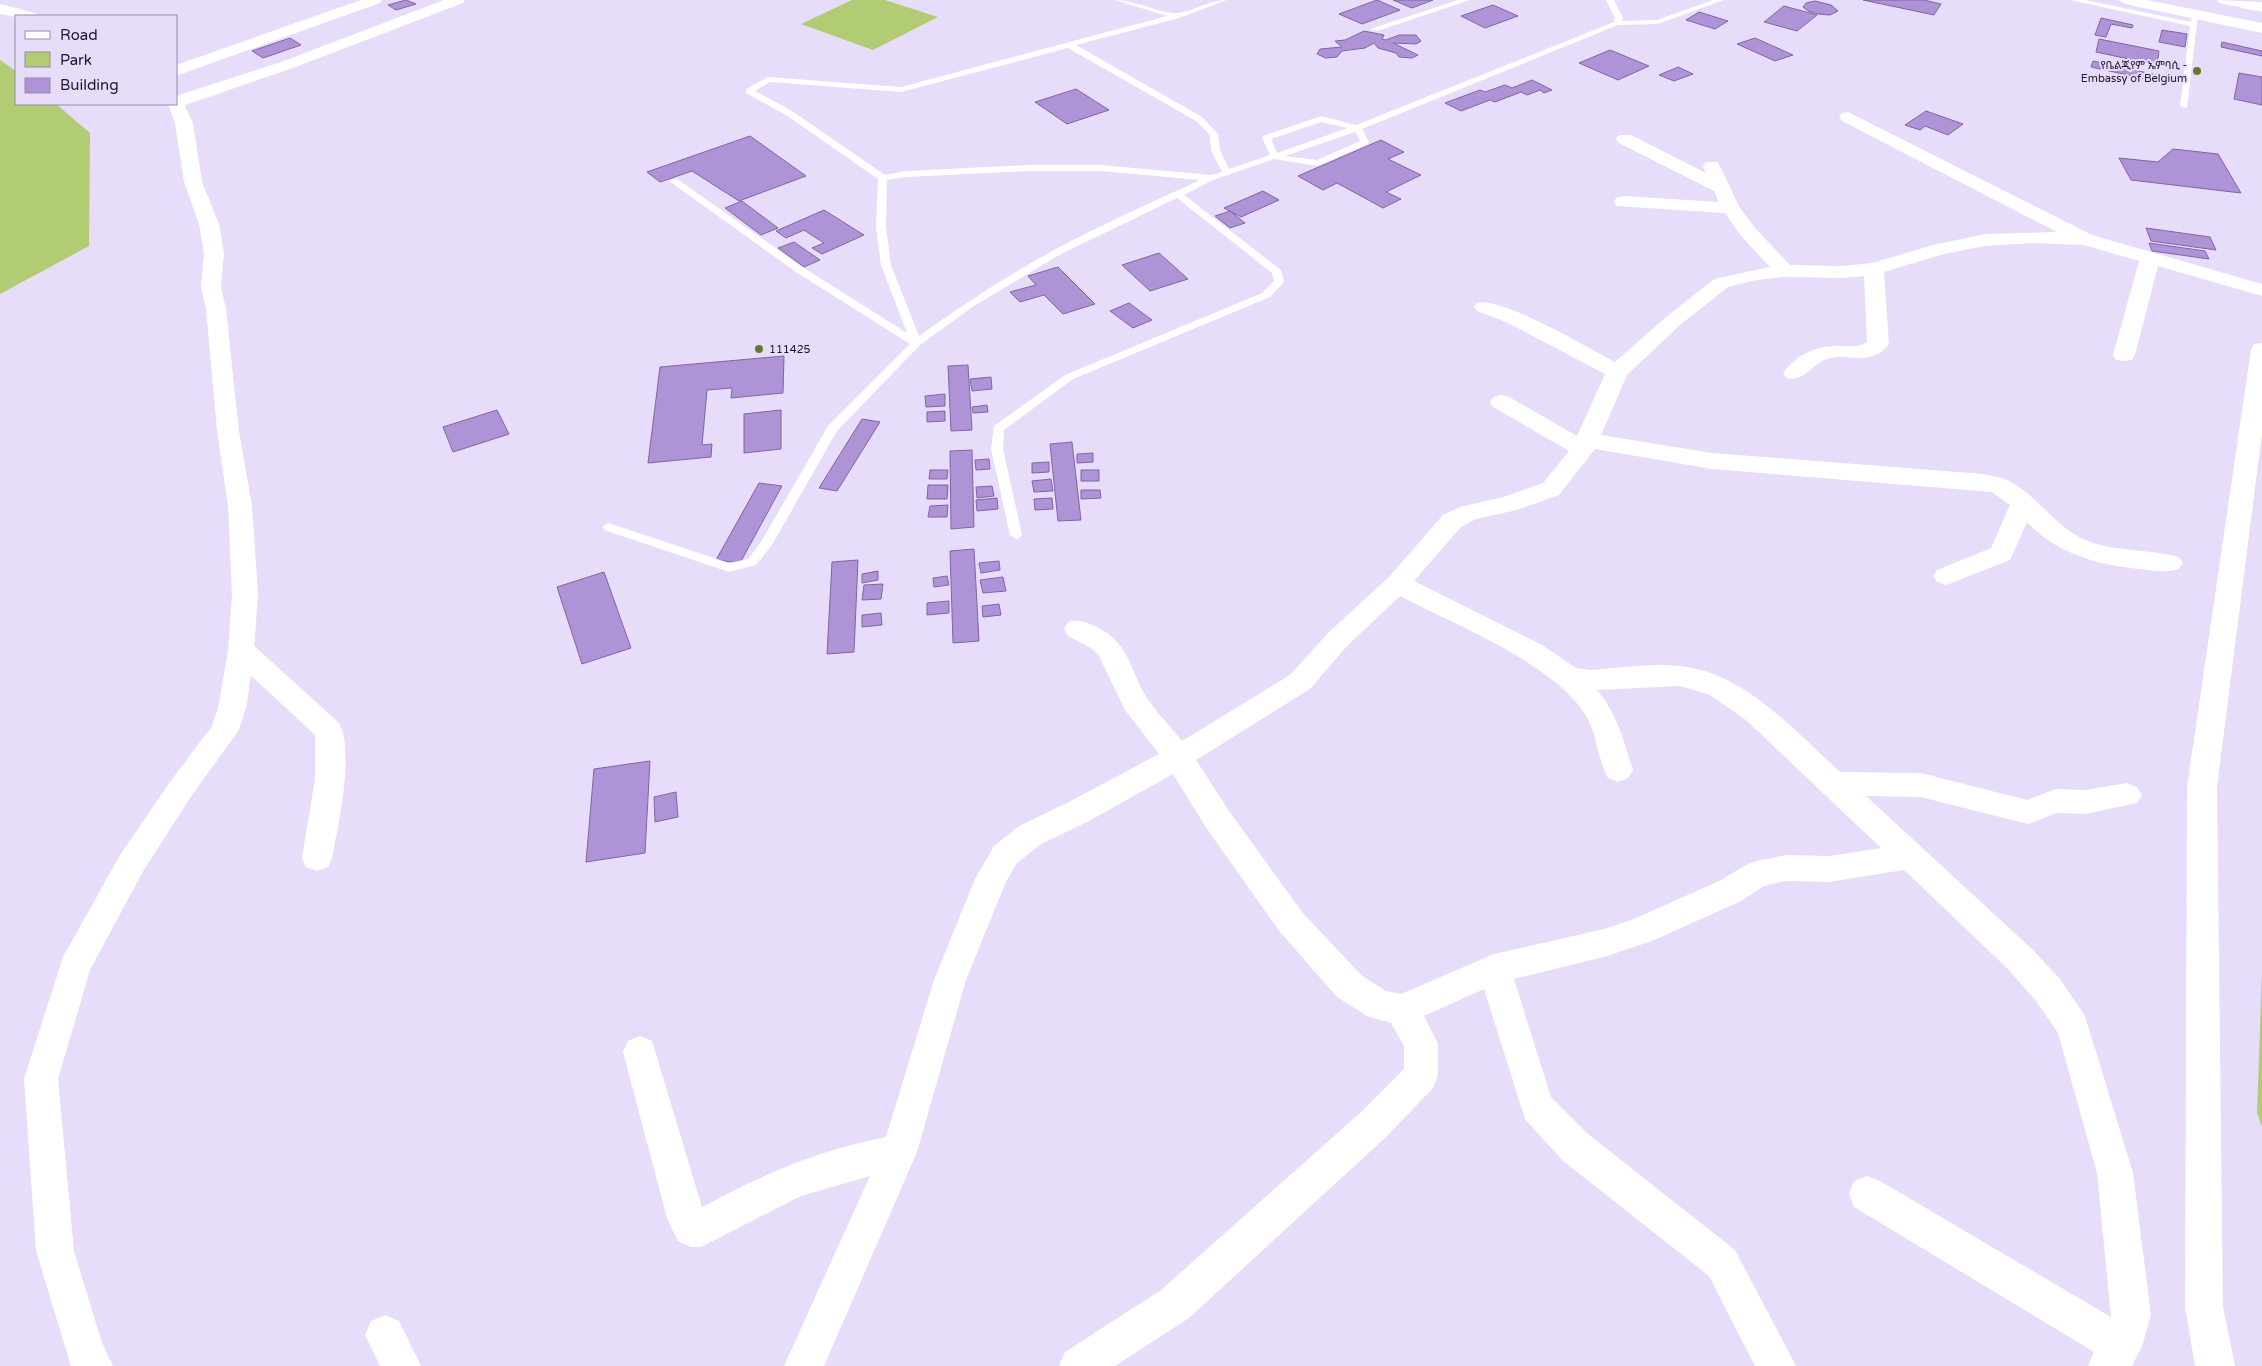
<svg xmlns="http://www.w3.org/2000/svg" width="2262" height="1366" font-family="'Varela Round','Noto Sans Ethiopic',sans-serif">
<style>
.green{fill:#b2cc73}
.building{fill:#af93d7;stroke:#8065a5}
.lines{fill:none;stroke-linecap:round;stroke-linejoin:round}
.service{fill:#fff;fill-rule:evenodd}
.minor{fill:#fff;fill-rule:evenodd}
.tertiary{fill:#fff;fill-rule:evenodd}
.primary{fill:#fff;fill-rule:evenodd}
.poi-dot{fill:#647929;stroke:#e7dcf9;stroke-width:2}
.labels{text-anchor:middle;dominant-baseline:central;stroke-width:4;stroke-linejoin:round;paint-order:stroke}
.far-poi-label{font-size:11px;fill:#20142e;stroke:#e7dcf9;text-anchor:end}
</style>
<rect width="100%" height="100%" fill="#e7dcf9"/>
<g class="green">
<path d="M852,0H885L938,17L873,50L801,24Z"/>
<path d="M0,60L16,71V104H56L90,133L89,246L0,294Z"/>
<path d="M2262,972V1127L2257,1113Z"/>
</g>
<g class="building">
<path d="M406,0L416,4L396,10L388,5Z"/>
<path d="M1377,0L1400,10L1362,24L1339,14Z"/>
<path d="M1393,0H1433L1412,8Z"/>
<path d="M1863,0H1924L1941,4L1934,15Z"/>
<path d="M1815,1L1831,5L1838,11L1830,15L1818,14L1808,11L1803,7L1806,3Z"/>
<path d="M1493,5L1518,16L1485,28L1461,16Z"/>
<path d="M1784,6L1817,15L1797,31L1764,22Z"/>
<path d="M1699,12L1728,21L1715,29L1686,20Z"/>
<path d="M2101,18L2133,25L2132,28L2111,24L2106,37L2095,35Z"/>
<path d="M2162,30L2187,34L2185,47L2159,42Z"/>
<path d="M1364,31L1384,35L1382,39L1386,40L1399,35H1416L1421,41L1416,44L1393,43L1418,55L1412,58L1399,57L1396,53L1378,48L1374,43L1365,48L1342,51L1337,57L1326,58L1317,54L1320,49L1342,47L1335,41L1345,40Z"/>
<path d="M290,38L301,45L263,58L252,51Z"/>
<path d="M1755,38L1793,55L1775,61L1737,44Z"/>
<path d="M2099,39L2159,51L2157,65L2096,52Z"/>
<path d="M2222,42L2262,51V56L2221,47Z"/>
<path d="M1610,50L1649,66L1618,80L1579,63Z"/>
<path d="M2093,61L2157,75L2155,81L2091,67Z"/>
<path d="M1678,67L1693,74L1674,81L1659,75Z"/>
<path d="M2239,73L2262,77V105L2234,99Z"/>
<path d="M1532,80L1552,90L1544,93L1540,90L1527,95L1521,92L1495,102L1490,100L1461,111L1445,103L1480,90L1485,92L1505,85L1512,88Z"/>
<path d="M1076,89L1109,110L1067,124L1035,102Z"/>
<path d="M1926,111L1963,124L1948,135L1925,126L1920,130L1905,125Z"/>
<path d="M750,136L806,176L739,201L692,171L660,182L647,172Z"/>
<path d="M1381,140L1404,152L1388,159L1421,175L1386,192L1401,199L1383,208L1337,183L1323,190L1298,176Z"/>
<path d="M2173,149L2218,154L2241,193L2131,180L2119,158L2158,162Z"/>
<path d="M1263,191L1279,200L1241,217L1224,208Z"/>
<path d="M742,201L778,228L761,235L725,208Z"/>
<path d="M824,210L864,235L822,254L812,248L824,243L804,230L786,238L776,231Z"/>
<path d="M1230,211L1245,223L1230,228L1215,216Z"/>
<path d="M2146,228L2210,237L2216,250L2151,241Z"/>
<path d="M794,242L820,260L804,267L778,248Z"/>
<path d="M2149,243L2205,251L2209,259L2152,251Z"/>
<path d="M1159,253L1188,279L1150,291L1122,265Z"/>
<path d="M1058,267L1095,304L1063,314L1044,295L1020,302L1010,292L1036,285L1028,276Z"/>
<path d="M1129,303L1152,320L1133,328L1110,311Z"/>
<path d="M784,356L783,393L731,398L732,388L707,390L702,445L712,444L711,457L648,463L660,367Z"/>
<path d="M968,365L972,430L951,431L948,366Z"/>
<path d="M991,377L992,389L972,391L970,379Z"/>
<path d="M945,394V406L926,407L925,396Z"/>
<path d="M987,405L988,412L973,413L972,407Z"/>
<path d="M497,410L509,434L453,452L443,427Z"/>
<path d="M781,410V449L744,453V414Z"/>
<path d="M945,411V421L927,422V412Z"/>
<path d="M862,419L880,422L837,491L819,488Z"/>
<path d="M1072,442L1081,520L1058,521L1050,444Z"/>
<path d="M972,450L974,527L951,529L950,451Z"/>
<path d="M1093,453V462L1077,463V454Z"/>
<path d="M989,459L990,469L976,470L975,460Z"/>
<path d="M1049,462V472L1032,473V463Z"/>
<path d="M930,470H948L947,479H929Z"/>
<rect x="1081" y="470" width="18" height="11"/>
<path d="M1051,479L1053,491L1034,492L1032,481Z"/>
<path d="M759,483L782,486L740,563L716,560Z"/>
<path d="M928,485H948L947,499H927Z"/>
<path d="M992,486L994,496L977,498L976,487Z"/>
<path d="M1081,490H1100L1101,498L1081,499Z"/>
<path d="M997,498L998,509L977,511L976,500Z"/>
<path d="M1052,498L1053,509L1035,510L1034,499Z"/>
<path d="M948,505L947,517H928L930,506Z"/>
<path d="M974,549L979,641L953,643L950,551Z"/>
<path d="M858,560L854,652L827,654L832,562Z"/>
<path d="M999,561L1000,570L981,573L979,563Z"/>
<path d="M878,571V580L862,583V574Z"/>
<path d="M604,572L631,648L582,664L557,587Z"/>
<path d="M947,576L949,585L934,587L933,578Z"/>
<path d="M1003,577L1006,591L983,593L980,580Z"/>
<path d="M883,584L881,599L862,600L864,585Z"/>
<path d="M949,601V613L927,615V603Z"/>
<path d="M999,604L1001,615L983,617L982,606Z"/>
<path d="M881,613L882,625L862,627V615Z"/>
<path d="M650,761L645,853L586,862L594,769Z"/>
<path d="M676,792L678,817L655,822L654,797Z"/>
</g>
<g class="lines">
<g class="service">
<path d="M1115,0C1134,0 1165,15 1177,13C1195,11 1209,0 1227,0L1179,18L1076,45L1202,117L1218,134L1220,150L1229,169L1270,155L1262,138L1263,136L1321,116L1356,125L1614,22L1615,18L1606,0H1614L1623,18L1622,21L1657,20L1713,0H1724L1658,24L1618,25L1362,129L1369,142L1368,144L1318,166L1274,159L1213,180L1184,195L1281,270L1284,282L1270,297L1073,379L1004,430L1003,449L1022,535L1020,538L1016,539L1010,535L991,449L994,426L1065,375L1262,293L1274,281L1272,273L1177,198L1061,254L974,306L920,345L837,431L772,545L756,565L729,572L604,530L602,527L608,523L729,563L748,559L761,542L828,426L910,344L796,272L669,181L677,179L804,268L907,333L881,265L876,227L878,179L786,115L746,93V89L768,77L901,87L1167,16ZM1068,48L1196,121L1210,135L1211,150L1222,172L1211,175L1101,165H1031L906,171L885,175L792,111L755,91L770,82L901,92ZM1321,122L1348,128L1277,153L1271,139ZM1355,132L1360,141L1317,160L1285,156ZM1031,171H1101L1200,180C1153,202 1102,224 1054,250C1007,276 962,305 919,336L891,265L886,227L887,180L906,177Z"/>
<path d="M1458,0H1470L1377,31L1370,29Z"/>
<path d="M2070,0H2085L2191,22L2192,15H2198L2187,108L2180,106L2190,26Z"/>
</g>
<g class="minor">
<path d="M361,0H382L380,3L176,76V65Z"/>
<path d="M444,0H465L463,3L293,68L182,106L176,107L169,104H176V96L281,62Z"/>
<path d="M1848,112L2092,235L2262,284V296L2158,266L2135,355L2132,360L2124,361L2116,360L2113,355L2139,261L2084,245L2033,243L1985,246L1944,254L1884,272L1889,344C1872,368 1848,352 1827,359C1810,365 1806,382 1786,378L1783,373C1795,356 1816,345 1837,346C1847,346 1858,348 1867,342L1864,276L1843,278L1785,277L1756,280L1728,287L1680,325L1627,375L1601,435L1712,453L1983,474C1991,476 2002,477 2009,481C2037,495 2053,524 2081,538C2112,553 2147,548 2179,557L2183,563L2179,569C2166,573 2153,571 2140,569C2098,565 2057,554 2027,522L2010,560L1946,585L1937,582L1933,576L1937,570L1991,548L2010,505L1992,492L1712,469L1595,449L1559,495L1517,510L1476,519L1461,527L1414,581L1542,645L1576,668L1591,670C1620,668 1651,663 1679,666C1743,671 1795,731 1840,772L1921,773L2027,800L2056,789L2086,790L2127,783L2137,787L2142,795L2137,803L2086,814L2057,813L2028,824L1921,797L1866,796L2032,949L2060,979L2085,1016L2133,1173L2151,1315L2142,1346L2132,1366H2088L2094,1352L1854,1207L1849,1194L1854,1181L1867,1176L1880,1181L2111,1317L2097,1173L2058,1033L2036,1001L2008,969L1904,870L1829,882L1786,881L1764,886L1741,901L1652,941L1604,957L1514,979L1551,1097L1588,1134L1735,1250L1796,1366H1755L1709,1276L1562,1160L1525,1119L1484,989L1424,1016L1438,1044V1076L1433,1088L1386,1137L1189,1318L1115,1366H1059L1065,1352L1161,1290L1360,1113L1404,1069V1046L1391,1023L1367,1016L1337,997L1280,932L1207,829L1173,774L1089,821L1041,844L1016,864L1005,884L966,980L917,1152L824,1366H784L870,1176L801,1196L701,1247H691L678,1241L667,1218L623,1052L628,1041L640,1036L652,1041L702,1207C764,1174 815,1151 886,1137L934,980L975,879L994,846L1019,826L1067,803L1159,754L1125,710L1099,656L1091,648L1068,636L1064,629L1068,622C1079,619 1086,622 1097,627C1129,644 1129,666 1145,695C1155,711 1170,726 1182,741L1290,675L1329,632L1388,578L1443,515L1460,507L1503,497L1543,483L1569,451L1493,407L1490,402L1493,397L1501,395L1509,397L1577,436L1605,374L1506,322L1477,311L1474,307L1477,303C1502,296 1589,349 1615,362L1666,317L1714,279L1770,267L1741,236L1725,213L1616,206L1614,202L1616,198L1623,196L1719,202L1714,191L1619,143L1616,139L1619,135H1631L1706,173L1703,166L1706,162H1718L1740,208L1755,228L1790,265L1843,266L1872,263L1933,245L1985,234L2057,232L1842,121L1839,117L1842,113ZM1400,596C1453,624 1553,663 1585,714C1597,733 1597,758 1608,778L1618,782L1628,778L1633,770C1624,742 1617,713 1597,690L1680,686L1710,695L1746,720L1881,848L1829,856L1786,855L1757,861L1746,865L1719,881L1634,919L1604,929L1494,954L1401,994L1386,991L1361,975L1302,912L1229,811L1196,760L1310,689L1347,646Z"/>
<path d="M2262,343V433L2217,787L2223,1307L2235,1366H2195L2185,1307L2187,787L2251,349L2254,344Z"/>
<path d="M241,640L251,643L339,723C355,753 338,825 332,858L328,867L317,871L306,867L302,858L315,779V735L231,657L228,650L231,643Z"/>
<path d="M385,1315L399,1321L421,1366H380L365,1335L371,1321Z"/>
</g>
<g class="tertiary">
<path d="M0,4L35,13L38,16L16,17L0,14Z"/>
<path d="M176,99L182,100L193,123L202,182L219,224L224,254L221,287L226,309L239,431L252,506L258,594L254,650L247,704L239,730L190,798L142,873L90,970L58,1079L74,1251L102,1343L113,1366H71L36,1251L24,1079L63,957L120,855L170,782L212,726L219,704L228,650L232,594L228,506L217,431L206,309L201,287L204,254L199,224L184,182L175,123L168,104H176Z"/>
</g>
<g class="primary">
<path d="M2118,0H2147L2262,23V33L2125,4Z"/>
<path d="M2217,0L2262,2V12L2219,3Z"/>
</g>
</g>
<g class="poi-dot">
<circle cx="2197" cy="71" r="5"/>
<circle cx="759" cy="349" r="5"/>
</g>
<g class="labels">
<g class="far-poi-label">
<text x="2187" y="65">የቤልጂየም ኤምባሲ -<tspan x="2187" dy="13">Embassy of Belgium</tspan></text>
<text x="769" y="349" text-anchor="start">111425</text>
</g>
</g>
<rect x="15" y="15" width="162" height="90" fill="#e7dcf9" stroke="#978ca8"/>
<rect x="25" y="31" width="25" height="8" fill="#ffffff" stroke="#978ca8"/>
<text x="60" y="40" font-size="15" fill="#20142e">Road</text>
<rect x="25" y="52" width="25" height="15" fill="#b2cc73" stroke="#978ca8"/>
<text x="60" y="65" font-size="15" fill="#20142e">Park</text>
<rect x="25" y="78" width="25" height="15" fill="#af93d7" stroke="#978ca8"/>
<text x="60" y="90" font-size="15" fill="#20142e">Building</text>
</svg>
